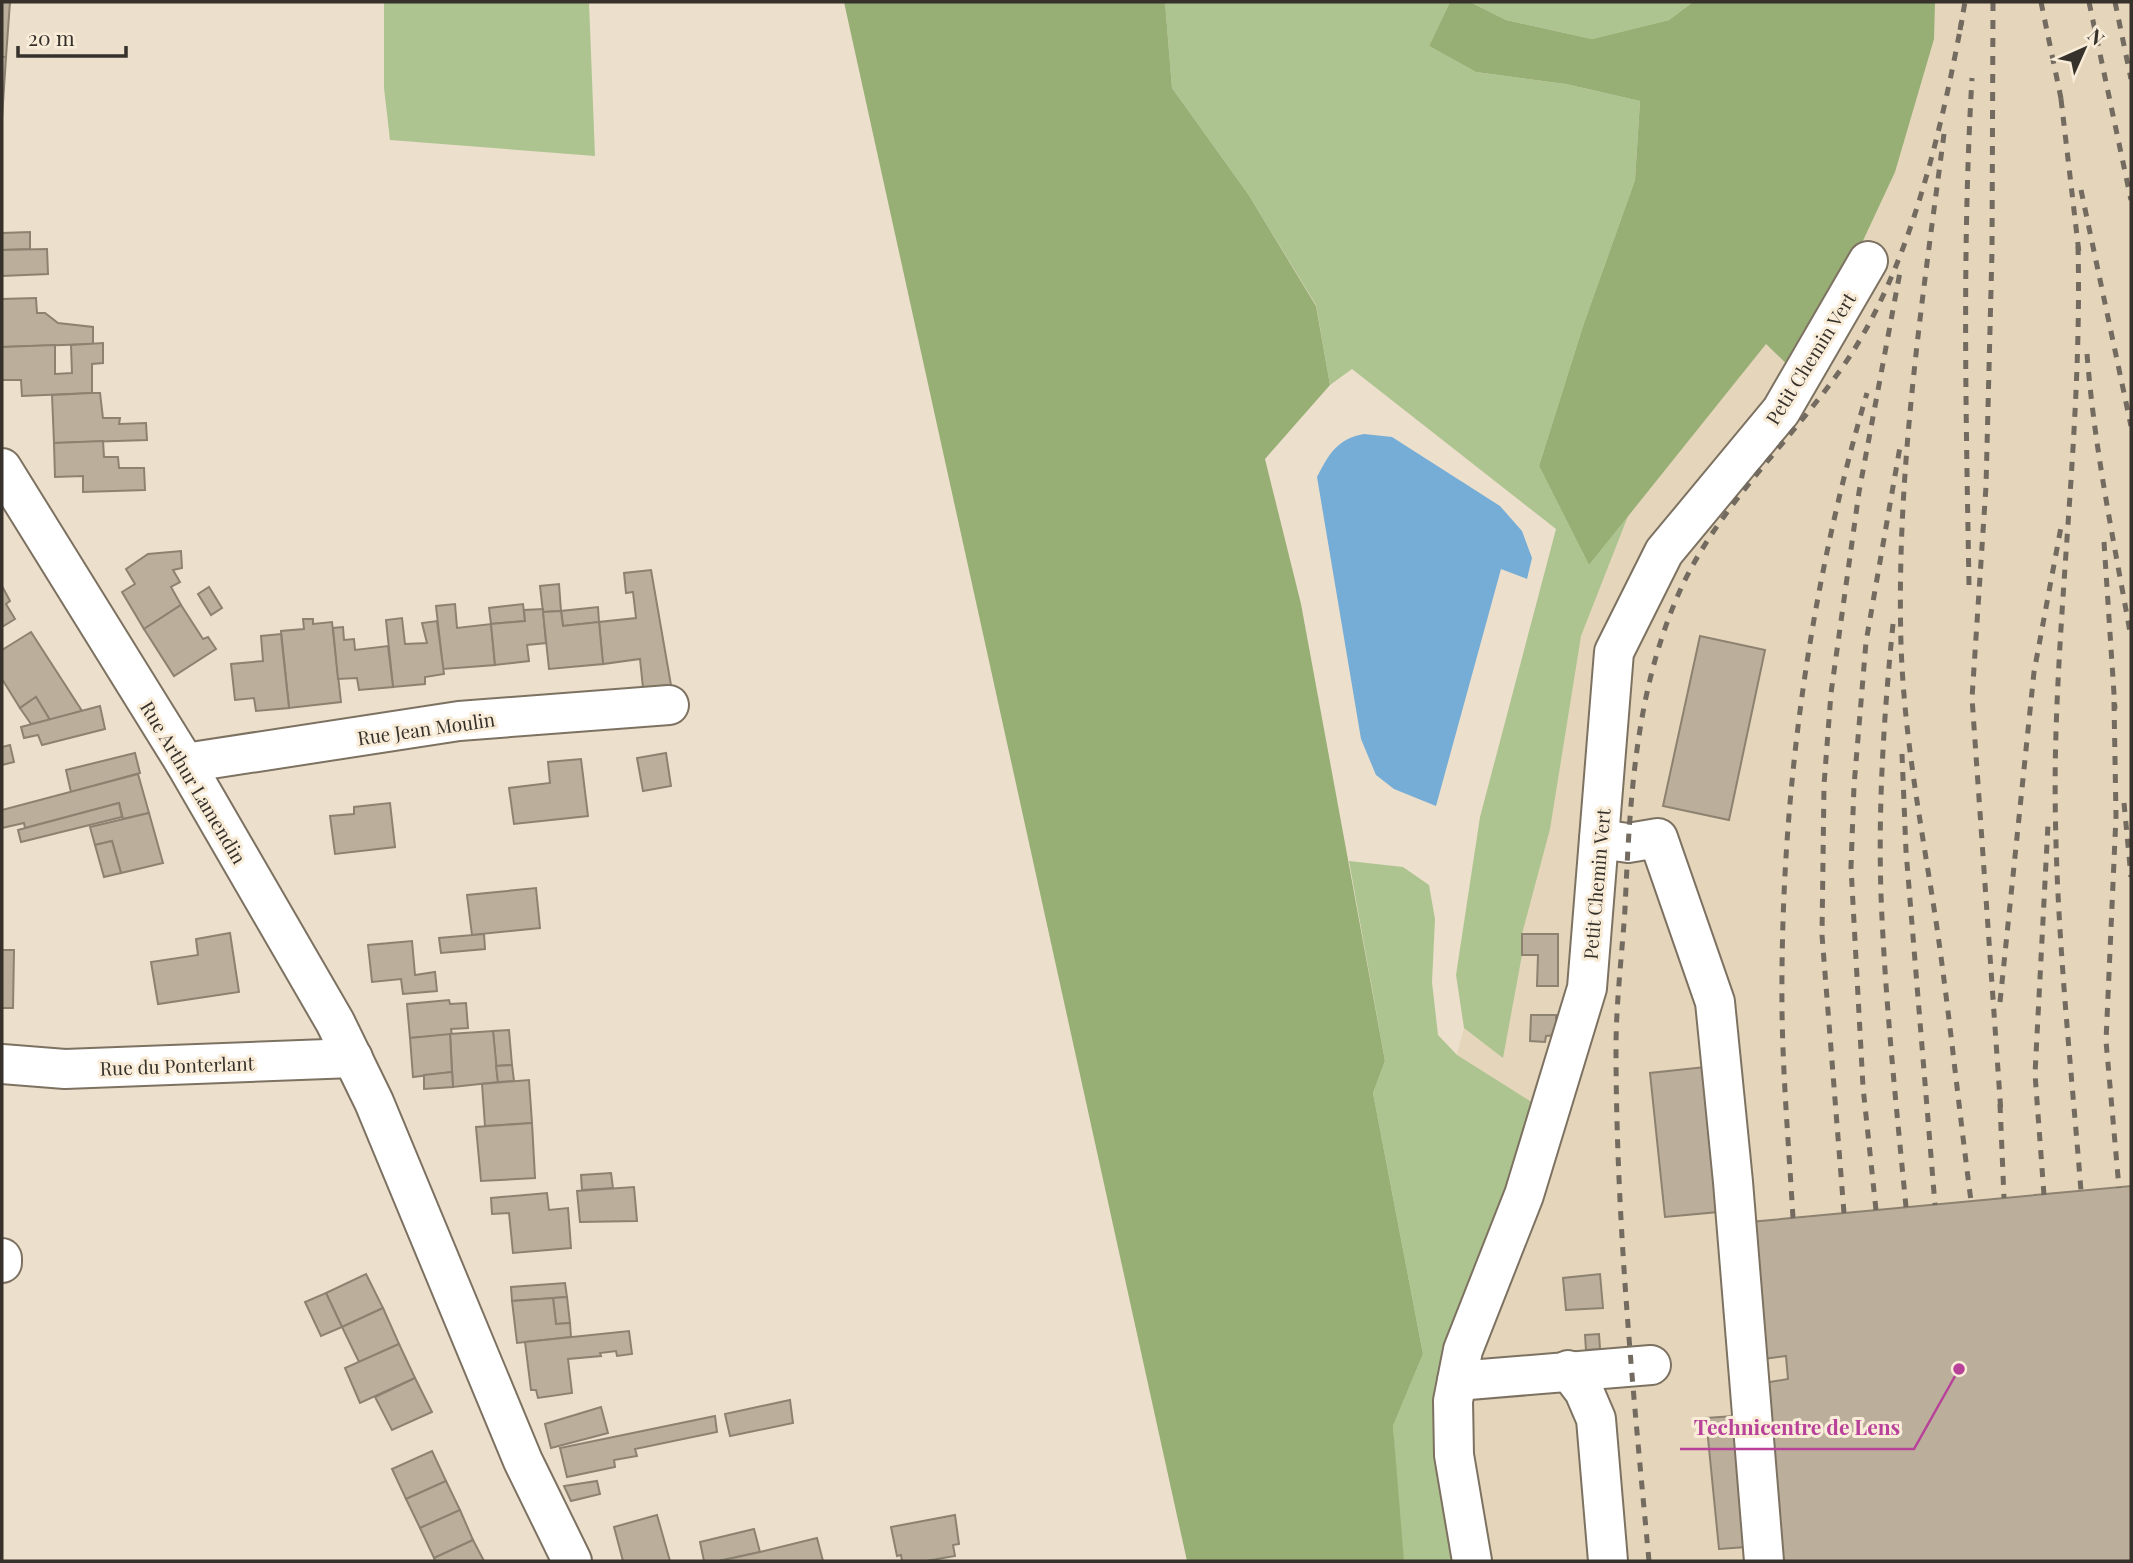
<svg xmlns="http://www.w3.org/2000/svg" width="2133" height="1563" font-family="'Playfair Display',serif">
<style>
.built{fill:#e4d5bb}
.green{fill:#aec490}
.forest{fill:#97ae75}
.water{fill:#76add6}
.building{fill:#bbaf9c;stroke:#8d8170;stroke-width:2}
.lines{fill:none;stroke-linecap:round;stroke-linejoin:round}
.minor-casing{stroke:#7d7261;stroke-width:42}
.minor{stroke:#fff;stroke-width:38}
.rail{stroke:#736b60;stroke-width:5;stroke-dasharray:9 9;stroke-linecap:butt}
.labels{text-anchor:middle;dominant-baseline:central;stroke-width:6;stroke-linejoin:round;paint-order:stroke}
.street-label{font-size:19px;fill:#36312a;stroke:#f9edd9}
.leader{fill:none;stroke:#b84299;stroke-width:2.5}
.callout-dot{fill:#b84299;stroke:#f9edd9;stroke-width:2.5}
.callout-label{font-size:21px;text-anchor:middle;font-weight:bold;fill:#b84299;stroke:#f9edd9;stroke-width:6;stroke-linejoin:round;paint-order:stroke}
</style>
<rect width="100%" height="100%" fill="#ecdfcc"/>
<path class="built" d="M1800,2H2131V1561H1472L1418,1198L1589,565L1739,376Z"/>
<g class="green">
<path d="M384,2H589L595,156L390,140L384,88Z"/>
<path d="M1165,2H1450L1429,46L1476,72L1566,84L1640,101L1635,180L1583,326L1539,466L1589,565L1628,516L1581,636L1550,829L1522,934V955L1503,1058L1464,1028L1456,975L1480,817L1556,529L1352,369L1330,385L1316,305L1248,194L1172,88Z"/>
<path d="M1470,2H1693L1669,20L1592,39L1506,20Z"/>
<path d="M1349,861L1403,867L1429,885L1435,919L1432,982L1438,1035L1457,1055L1538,1106L1452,1336L1459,1561H1404L1401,1555L1393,1426L1423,1354L1373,1093L1385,1061Z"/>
</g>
<g class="forest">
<path d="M844,2H1165L1172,88L1248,194L1316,306L1330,385L1265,459L1301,604L1385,1061L1373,1093L1423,1354L1393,1426L1404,1561H1187Z"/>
<path d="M1450,2H1470L1506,20L1592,39L1669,20L1693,2H1935L1934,39L1895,172L1847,275L1793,370L1766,344L1589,565L1539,466L1583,326L1635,180L1640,101L1566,84L1476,72L1429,46Z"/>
</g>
<path class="water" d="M1364,434L1392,437L1500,506L1522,531L1532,558L1527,579L1501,569L1436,806L1394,789L1376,775L1361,739L1317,477C1329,454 1337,439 1364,434Z"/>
<g class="building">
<path d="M2,2H10L6,57H2Z"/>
<path d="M2,57H6L2,119Z"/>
<path d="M30,232V249L2,250V233Z"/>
<path d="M47,249L48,274L2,276V250Z"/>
<path d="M36,298L37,313H45L58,323L93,327V344L2,347V299Z"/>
<path d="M103,343V363L92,364V393L22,396L21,380H2V347L55,345V374L72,373L71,345Z"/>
<path d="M92,393H100L103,418H120L119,424L146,423L147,440L54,443L52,395Z"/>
<path d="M103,441L104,457H118L119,468H144L145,490L83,492V476L55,477L54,443Z"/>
<path d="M181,551L182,568L173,570L180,582L171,587L181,605L144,629L122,592L135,584L126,569L148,554Z"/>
<path d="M651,570L671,685L643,688L640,659L603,664L599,622L636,618L633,592L626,593L624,573Z"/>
<path d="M559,584L561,611L543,612L540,586Z"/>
<path d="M2,586L10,601L6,604L15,619L2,627Z"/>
<path d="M209,587L222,608L211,615L198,594Z"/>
<path d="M455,604L457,628L491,624L495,665L443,669L436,606Z"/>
<path d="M523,604L525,621L491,624L489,608Z"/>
<path d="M181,605L203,639L208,637L216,649L174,676L144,629Z"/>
<path d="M598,607L599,622L563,626L561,611Z"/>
<path d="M543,609L546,643L527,645L529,661L495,665L491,624L525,621L524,610Z"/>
<path d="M561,611L563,626L599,622L603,664L549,669L543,612Z"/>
<path d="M402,618L405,644L427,643L422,623L437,621L444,674L425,677V684L393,687L386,620Z"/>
<path d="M303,619H313V624L332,622L341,702L289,708L281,631L304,629Z"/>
<path d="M343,627L344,640L354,639L355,650L388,646L393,687L359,690L357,678L338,679L333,628Z"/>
<path d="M31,632L82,711L50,720L36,697L20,708L2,679V650Z"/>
<path d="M281,634L289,708L256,711L254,698L235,700L231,664L263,661L261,636Z"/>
<path d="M1700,636L1765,650L1729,820L1663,806Z"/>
<path d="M36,697L50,720L31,724L20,708Z"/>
<path d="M100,706L105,729L42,745L38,735L24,738L21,727Z"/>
<path d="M10,745L14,762L2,765V747Z"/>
<path d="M135,753L140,773L71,792L66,770Z"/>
<path d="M666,753L671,786L643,791L637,758Z"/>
<path d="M581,759L588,816L514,824L509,788L550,783L548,762Z"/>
<path d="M138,774L149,813L123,819L119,803L25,828L24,823L2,828V810Z"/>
<path d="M119,803L122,817L21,842L18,830Z"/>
<path d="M390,803L395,847L335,854L330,816L354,814V807Z"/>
<path d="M149,813L163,863L121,873L112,841L95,845L90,827Z"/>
<path d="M112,841L121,873L104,877L95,845Z"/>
<path d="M536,888L540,928L472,935L467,895Z"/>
<path d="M230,933L239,992L158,1004L151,962L198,955L196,939Z"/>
<path d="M484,934L485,949L441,953L439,938Z"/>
<path d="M1522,934H1558V986H1537L1538,955H1522Z"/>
<path d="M412,941L415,975L435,972L437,991L403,994L401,979L372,982L368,945Z"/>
<path d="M2,950H14L13,1008H2Z"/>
<path d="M449,1000L450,1004L466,1003L468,1028L451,1029L452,1035L410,1038L407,1004Z"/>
<path d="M1531,1015H1556V1035L1546,1036L1545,1042L1530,1041Z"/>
<path d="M509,1030L512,1065L496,1066L493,1031Z"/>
<path d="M493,1031L498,1082L453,1087L450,1034Z"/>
<path d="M450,1034L452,1072L413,1077L410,1038Z"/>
<path d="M512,1065L514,1081L498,1082L496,1066Z"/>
<path d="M1705,1067L1718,1212L1665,1217L1650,1073Z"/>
<path d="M452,1072L453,1087L424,1089V1075Z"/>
<path d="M529,1080L532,1123L485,1126L482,1084Z"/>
<path d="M532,1123L535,1178L481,1181L476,1127Z"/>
<path d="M611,1173L613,1188L582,1190L581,1175Z"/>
<path d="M2131,1186V1561H1781L1764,1383L1788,1379L1786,1356L1763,1359L1750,1222Z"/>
<path d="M634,1187L637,1221L580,1222L577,1191Z"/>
<path d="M547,1193L549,1210L568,1208L571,1248L513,1253L509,1213L492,1214L491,1198Z"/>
<path d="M366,1274L383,1308L342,1327L326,1293Z"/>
<path d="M1600,1274L1603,1308L1566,1310L1563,1278Z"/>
<path d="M565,1283L567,1297L512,1301L511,1287Z"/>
<path d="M326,1293L342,1327L321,1336L305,1302Z"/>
<path d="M567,1297L570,1323L556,1324L553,1298Z"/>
<path d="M553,1298L556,1324L570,1323L571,1337L517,1343L512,1301Z"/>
<path d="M383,1308L399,1344L359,1362L342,1327Z"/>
<path d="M629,1331L632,1354L617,1356L616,1351L600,1353L601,1356L568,1359L572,1393L538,1398L536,1390H531L525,1342Z"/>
<path d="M1599,1334L1600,1349L1586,1350L1585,1335Z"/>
<path d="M399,1344L415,1378L360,1403L345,1368Z"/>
<path d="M415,1378L432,1412L392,1430L375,1397Z"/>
<path d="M790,1400L793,1423L730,1436L725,1414Z"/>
<path d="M601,1407L608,1433L551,1448L545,1424Z"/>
<path d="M715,1416L717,1432L635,1449L637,1456L614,1460L615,1467L567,1477L560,1448Z"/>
<path d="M1734,1416L1746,1547L1719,1549L1706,1418Z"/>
<path d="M432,1451L446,1481L406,1499L392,1469Z"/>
<path d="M446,1481L460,1510L420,1528L406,1499Z"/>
<path d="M597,1481L600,1494L571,1501L564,1486Z"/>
<path d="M460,1510L473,1540L434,1558L420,1528Z"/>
<path d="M657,1515L670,1561H623L614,1527Z"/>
<path d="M955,1515L959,1544L953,1545L955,1556L926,1561H902L901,1555L897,1556L891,1527Z"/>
<path d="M754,1529L760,1552L719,1561H704L700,1542Z"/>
<path d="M817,1538L823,1561H719L760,1552Z"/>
<path d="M473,1540L484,1561H435L434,1558Z"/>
</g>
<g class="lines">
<g class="minor-casing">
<g id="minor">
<path d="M2,468L185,763L335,1022L374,1102L523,1461L572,1561"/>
<path d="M185,763L459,721L669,705"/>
<path d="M1599,839L1628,843L1658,838L1715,1002L1733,1182L1764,1561"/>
<path d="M2,1064L65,1069L353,1058"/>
<path d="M2,1258V1263"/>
<path d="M1568,1370L1584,1391L1596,1419L1608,1561"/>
<path d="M1457,1381L1651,1365"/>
<path d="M1472,1561L1454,1455L1453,1401L1463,1350L1524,1195L1587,988L1614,652L1664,552L1781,411L1868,261"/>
</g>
</g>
<use href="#minor" class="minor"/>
<g class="rail">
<path d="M1993,2L1992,251L1986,486L1972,698L2001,1113"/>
<path d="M2041,2L2063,108"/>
<path d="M2089,2L2131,200"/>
<path d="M2115,2L2131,79"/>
<path d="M1960,30L1965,2"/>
<path d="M2061,99L2079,253"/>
<path d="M1944,134C1922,302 1896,474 1901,644C1904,740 1923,834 1937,928C1950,1019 1959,1110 1971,1201"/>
<path d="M2081,190L2131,426"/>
<path d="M2078,246C2082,409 2061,570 2056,732C2051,885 2069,1039 2081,1191"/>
<path d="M2087,354C2095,454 2114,541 2131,638"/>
<path d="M2104,542L2115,709"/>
<path d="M1969,585C1966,416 1962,247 1972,78"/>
<path d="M1893,624C1884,714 1878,805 1881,895C1885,999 1896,1103 1906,1207"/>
<path d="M2114,702L2116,816L2106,1041L2119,1188"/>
<path d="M1902,754L1906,851L1935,1205"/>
<path d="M2124,803L2131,877"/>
<path d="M2000,1002L2034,672L2061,527"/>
<path d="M2000,1104L2004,1198"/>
<path d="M2044,1195L2035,1074L2048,824"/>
<path d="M1876,1210L1863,1087L1851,867L1854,786L1866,642L1901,441"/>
<path d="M1844,1213L1822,935L1824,785L1831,693L1859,492L1900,272"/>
<path d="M1793,1218C1789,1149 1783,1080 1782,1011C1780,803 1808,593 1867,393"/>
<path d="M1649,1561C1633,1391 1616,1219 1616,1048C1616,1002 1622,955 1625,909C1630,798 1635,685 1684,582C1725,498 1796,436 1848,359C1911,264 1941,131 1962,20"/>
</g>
</g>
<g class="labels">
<g class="street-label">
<text transform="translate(1810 358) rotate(-58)">Petit Chemin Vert</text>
<text transform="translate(426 728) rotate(-8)">Rue Jean Moulin</text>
<text transform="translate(194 782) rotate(59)">Rue Arthur Lamendin</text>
<text transform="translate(1596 884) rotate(-85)">Petit Chemin Vert</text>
<text transform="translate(177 1065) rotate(-2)">Rue du Ponterlant</text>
</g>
</g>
<path class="leader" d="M1959 1369L1914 1449H1680"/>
<circle class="callout-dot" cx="1959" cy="1369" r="7"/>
<g class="callout-label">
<text x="1797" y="1435">Technicentre de Lens</text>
</g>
<rect width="2133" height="1563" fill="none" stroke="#36312a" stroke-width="7"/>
<g transform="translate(2084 49) rotate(45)" stroke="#f9edd9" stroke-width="5" paint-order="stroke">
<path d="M0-5L12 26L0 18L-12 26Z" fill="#36312a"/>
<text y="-10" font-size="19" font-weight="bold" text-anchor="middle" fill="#36312a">N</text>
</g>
<path d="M18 46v10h108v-10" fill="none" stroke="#36312a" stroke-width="3.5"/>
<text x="28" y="46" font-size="21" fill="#36312a" stroke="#f9edd9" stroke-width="5" paint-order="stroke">20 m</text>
</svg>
